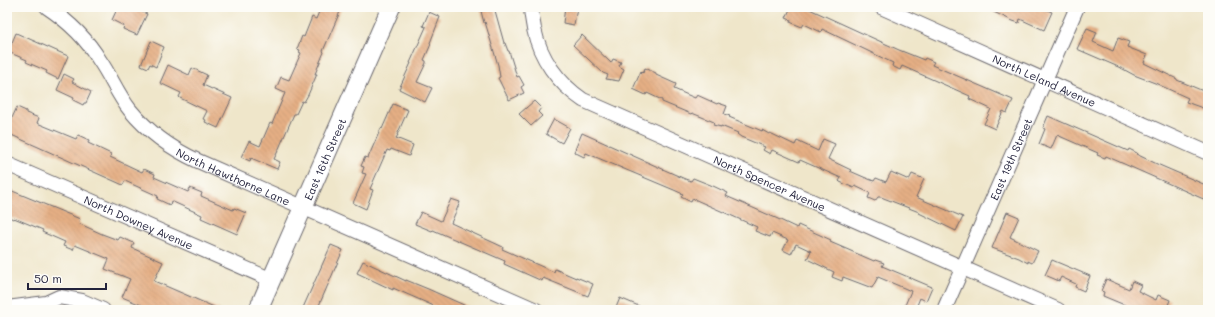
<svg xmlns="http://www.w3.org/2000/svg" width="1215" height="317" font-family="Mali,sans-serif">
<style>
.building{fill:url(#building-back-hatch)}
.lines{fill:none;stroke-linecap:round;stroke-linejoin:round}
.minor-casing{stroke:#6a676d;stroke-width:16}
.major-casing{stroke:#6a676d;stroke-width:20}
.minor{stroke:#fff;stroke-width:14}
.major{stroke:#fff;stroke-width:18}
.labels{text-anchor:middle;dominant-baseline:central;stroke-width:3;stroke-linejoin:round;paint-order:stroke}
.street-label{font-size:11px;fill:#22223b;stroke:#fdfcf7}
</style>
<defs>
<pattern id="building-back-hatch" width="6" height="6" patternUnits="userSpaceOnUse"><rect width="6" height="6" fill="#e5af84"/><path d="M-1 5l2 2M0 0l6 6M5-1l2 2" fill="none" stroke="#c49673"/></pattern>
</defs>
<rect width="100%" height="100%" fill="#fdfcf7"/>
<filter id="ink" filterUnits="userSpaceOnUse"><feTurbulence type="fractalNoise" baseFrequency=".025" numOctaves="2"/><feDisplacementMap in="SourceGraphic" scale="8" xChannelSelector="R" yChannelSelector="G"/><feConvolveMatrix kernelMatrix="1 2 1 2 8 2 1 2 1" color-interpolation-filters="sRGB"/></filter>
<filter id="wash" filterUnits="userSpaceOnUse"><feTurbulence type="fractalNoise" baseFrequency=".012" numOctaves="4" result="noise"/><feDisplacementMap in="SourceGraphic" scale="16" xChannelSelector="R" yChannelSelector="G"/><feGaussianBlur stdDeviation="0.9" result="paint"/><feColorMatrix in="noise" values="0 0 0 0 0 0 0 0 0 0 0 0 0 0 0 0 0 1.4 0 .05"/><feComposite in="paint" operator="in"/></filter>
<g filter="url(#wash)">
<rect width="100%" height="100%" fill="#efe6ca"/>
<g id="blocks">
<g class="building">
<path d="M118,7H131L147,14L137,35L123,29L124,26L112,20Z"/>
<path d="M321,7H342L323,51L324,52L315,74H317L308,95L304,102L302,101L296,114H294L277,153L274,159L280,162L277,169L251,158L250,161L241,157L249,141L260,146L270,123L272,124L285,93L276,89L281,77L289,80L301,53L299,52L300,50L297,49L302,36L304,37L312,17L316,19Z"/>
<path d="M480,7H494L504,43H505L508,51H509L517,77L519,76L524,85L521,87L524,93L509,100L498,78L500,77L498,65L485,22L484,23Z"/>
<path d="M565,7L577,8L574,25L563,23Z"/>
<path d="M791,7H805L899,50L924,60L925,58L934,62L932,65L1013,100L1007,113L1003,111L995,129L984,124L991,109L969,99L970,96L902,66L900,70L892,66L893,63L822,29L821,32L804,24L802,27L790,22L791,20L786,18Z"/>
<path d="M983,7H1040L1052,12L1044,30L1020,19L1019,23L1013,21Z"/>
<path d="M429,12L440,17L430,43L431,44L424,60L426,61V63L417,82L432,88L425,102L399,89L411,63H410L426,27L423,26Z"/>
<path d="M1087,28L1097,32L1093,42L1113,51L1118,38L1129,42L1127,47L1147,55L1144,63L1177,79V80L1208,93V110L1186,102L1188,98L1155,83L1134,75L1123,69L1077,49Z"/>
<path d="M16,33L68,56L58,79L46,73L47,71L26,62L27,60L8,52Z"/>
<path d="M582,35L611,63L613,59L621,62L619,66L624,69L619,81L606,79L608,75L603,73L573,45Z"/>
<path d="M151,41L164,47L156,67L150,64L148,68L141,65Z"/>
<path d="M168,65L189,75L192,68L207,75L203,85L232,98L218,128L205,122L206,120L203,119L207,111L180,98L179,97L181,93L160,83Z"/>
<path d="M645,68L656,73V75L676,84L674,89L695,98L697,95L717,104L718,103L727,106L724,114L730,116L729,117L762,131V130L769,134L770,133L795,145L797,141L818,151L823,139L835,144L828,159L851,170L850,171L866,178L874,181L876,178L886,182L891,172L909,180L912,174L924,179L916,197L963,217L956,231L919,213V212L881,197H878L875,201L868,198L870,193L855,186L854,188L840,182L839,181L841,178L800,160L799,162L772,150L770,154L763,150L765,147L741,137L737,134L738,133L721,126V127L713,125L714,122L692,113L691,114L662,102V100L647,93L646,95L633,89L641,71L643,73Z"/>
<path d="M64,74L74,79L72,82L91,92L86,103H84L83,105L73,100L74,98L57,90Z"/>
<path d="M534,101L541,108L538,112L542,116L531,126L519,114Z"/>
<path d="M393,104L408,110L397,135H398L396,138L413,145L409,156L391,149L390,151L387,150L370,189L373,190L366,209L353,203L366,174L362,173L364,167L361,166L365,157L368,158L381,128L382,129Z"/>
<path d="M17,107L26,111V113L39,118L37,123L76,139L78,135L89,140L88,143L111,154L110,157L142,172L144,169L155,174L154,177L188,192L190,188L202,193L201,196L233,210L234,208L246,213L237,234L201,218L202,215L171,201L170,205L157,199L158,196L125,181L123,185L7,133V121L9,116L12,118Z"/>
<path d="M1048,116L1128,151L1129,149L1137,153L1136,154L1157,164L1208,186V201L1106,156L1105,158L1097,155L1098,153L1057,135L1051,149L1039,144L1045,129L1043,128Z"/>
<path d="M554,119L570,128L562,143L546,134Z"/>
<path d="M582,133L685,179L691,181L693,178L713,186L728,193L726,196L778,219L797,228L798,225L831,240L830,242L874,261L875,260L884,263L882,266L932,287L926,301L920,298L915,310H903L911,291L878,277L872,288L843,277L842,281L832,277L834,272L807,259L811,251L796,244L791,254L783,250L788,240L772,233L770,237L755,231L757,227L694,199L693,198L691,202L681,197L683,194L674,190L586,153L584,157L574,152Z"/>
<path d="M10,190L80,219L78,223L102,234L118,240L120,237L134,243L132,248L163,262L154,281L221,310H153L122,297L130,279L105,269L109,259L75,245L73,250L63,246L65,242L42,232L43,230L14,218L13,219L7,216V196Z"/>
<path d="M451,199L460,202L451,223L503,247L502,249L554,272L555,269L576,278V277L593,284L588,296L543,278L542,281L504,264L505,261L433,230L432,231L415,224L421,212L441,221Z"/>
<path d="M1007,212L1019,217L1010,237L1038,251L1032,263L1028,261V263L1019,258L992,248Z"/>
<path d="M331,245L343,250L327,287L317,310H302Z"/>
<path d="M1052,260L1090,276L1084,291L1075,287L1076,284L1061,277L1059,281L1045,275Z"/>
<path d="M363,261L406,281V280L428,289L475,310H443L393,288V290L357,273Z"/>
<path d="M1106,279L1129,289L1132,281L1141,285L1138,291L1156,300L1158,295L1170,300L1166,310H1126L1127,306L1103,296L1104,292L1101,291Z"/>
<path d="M620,298L648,310H615Z"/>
</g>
</g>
</g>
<g filter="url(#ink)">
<use href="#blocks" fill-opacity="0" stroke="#6a676d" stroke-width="1"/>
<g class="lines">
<g class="minor-casing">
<g id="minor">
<path id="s1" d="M47,7C68,21 87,39 100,61C111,77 118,95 130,110C149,133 172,149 198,161L536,310"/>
<path id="s2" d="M531,7C531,14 533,22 534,29C540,58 558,83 583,100L1058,310"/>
<path id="s3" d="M881,7L1208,153"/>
<path id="s4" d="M7,164L272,280"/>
<path d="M7,308L46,303L59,297L82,301L103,310"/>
<path id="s5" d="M944,310L1077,7"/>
</g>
</g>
<g class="major-casing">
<g id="major">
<path id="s6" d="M258,310L391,7"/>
</g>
</g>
<use href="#minor" class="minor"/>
<use href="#major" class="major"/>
</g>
</g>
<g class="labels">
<g class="street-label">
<text stroke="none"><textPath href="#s3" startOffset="179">North Leland Avenue</textPath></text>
<text stroke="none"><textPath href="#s5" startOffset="165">East 19th Street</textPath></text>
<text stroke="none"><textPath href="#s6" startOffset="165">East 16th Street</textPath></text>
<text stroke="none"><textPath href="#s1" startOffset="258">North Hawthorne Lane</textPath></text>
<text stroke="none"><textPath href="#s2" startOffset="315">North Spencer Avenue</textPath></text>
<text stroke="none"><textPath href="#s4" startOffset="144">North Downey Avenue</textPath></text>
</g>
</g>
<rect width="1215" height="317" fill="none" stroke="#fdfcf7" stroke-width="24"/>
<path d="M28 283v6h78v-6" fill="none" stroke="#22223b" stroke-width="2"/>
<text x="34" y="283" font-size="12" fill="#22223b" stroke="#fdfcf7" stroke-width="3" paint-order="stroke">50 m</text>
</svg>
